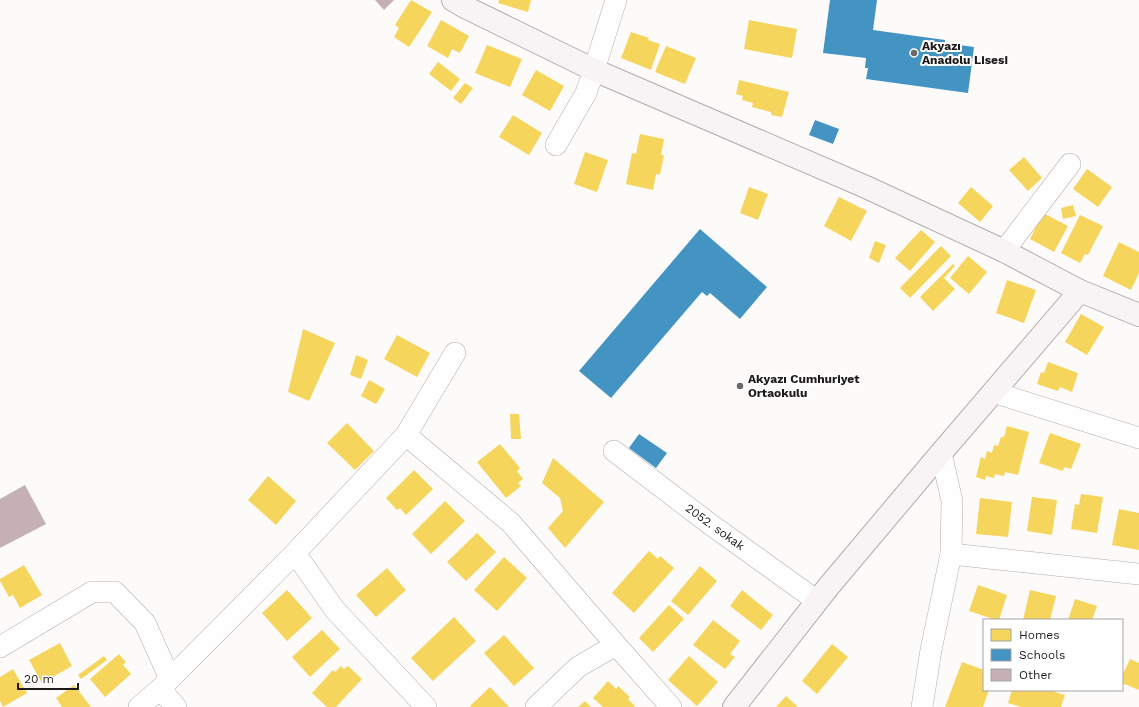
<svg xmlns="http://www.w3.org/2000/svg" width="1139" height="707" font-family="'Work Sans',sans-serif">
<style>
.homes{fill:#f6d55c}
.schools{fill:#4393c3}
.building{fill:#c5b1b3}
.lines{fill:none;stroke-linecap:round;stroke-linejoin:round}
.street-casing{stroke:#b1adad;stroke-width:22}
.secondary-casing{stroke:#b1adad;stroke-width:24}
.street{stroke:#fffefe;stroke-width:21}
.secondary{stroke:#f8f3f4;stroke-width:22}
.poi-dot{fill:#6c6868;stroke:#fff;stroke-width:1.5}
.labels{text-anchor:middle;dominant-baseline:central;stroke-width:4;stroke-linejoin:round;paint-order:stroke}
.poi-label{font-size:12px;font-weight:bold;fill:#1e1a1a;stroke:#fff;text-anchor:start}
.street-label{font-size:12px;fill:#1e1a1a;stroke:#fff}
</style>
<rect width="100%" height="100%" fill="#fdfafa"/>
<g class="homes">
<path d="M411,0L432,12L409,47L394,37L399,28L395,25Z"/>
<path d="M499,0H531L528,12L498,3Z"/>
<path d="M441,20L469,36L460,53L452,49L448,58L427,46Z"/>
<path d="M749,20L797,29L792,58L744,49Z"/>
<path d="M631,32L649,38L648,40L660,44L651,70L621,58Z"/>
<path d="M487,45L522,59L510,87L475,73Z"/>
<path d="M666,46L696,58L685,84L655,72Z"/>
<path d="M438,62L460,79L451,91L429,74Z"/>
<path d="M536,70L564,86L550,111L522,95Z"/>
<path d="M739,80L789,92L782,117L771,115V112L752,107L753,103L742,100L743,96L736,94Z"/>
<path d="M465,83L473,88L461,104L453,98Z"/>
<path d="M513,115L542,133L529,155L499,137Z"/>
<path d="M640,134L664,139L661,155H664L660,175L656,174L653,190L626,184L632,153L636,154Z"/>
<path d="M585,152L608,160L597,192L574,184Z"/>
<path d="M1024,157L1042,178L1028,191L1009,170Z"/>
<path d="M1087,169L1112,187L1098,207L1073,189Z"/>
<path d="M749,187L768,194L758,220L740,213Z"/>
<path d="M971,187L993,206L980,222L958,203Z"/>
<path d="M839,197L867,211L851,241L824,226Z"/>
<path d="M1073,205L1076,216L1063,219L1061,208Z"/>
<path d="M1043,213L1068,226L1054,252L1030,239Z"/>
<path d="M1080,215L1103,226L1088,255L1085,254L1080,263L1061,253Z"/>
<path d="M921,230L935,242L910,271L895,258Z"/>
<path d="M875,241L886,245L879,263L869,258Z"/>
<path d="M1119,242L1139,252V273L1131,290L1103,276Z"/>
<path d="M941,246L951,256L910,298L900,288Z"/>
<path d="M968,256L987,272L969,294L950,278Z"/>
<path d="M953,264L955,266L944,278L955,289L933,311L920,297Z"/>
<path d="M1007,280L1036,290L1024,323L996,313Z"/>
<path d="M1081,314L1104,327L1087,355L1065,342Z"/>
<path d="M303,329L335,343L309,401L288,392Z"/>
<path d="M397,335L430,353L417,377L384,359Z"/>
<path d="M356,355L368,360L361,379L350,375Z"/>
<path d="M1048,362L1078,373L1072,392L1060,387L1058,391L1037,384L1041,372L1044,373Z"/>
<path d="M369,380L385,389L376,404L361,396Z"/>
<path d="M510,414H519L521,439H511Z"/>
<path d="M347,423L374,451L355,470L327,443Z"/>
<path d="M1007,426L1029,432L1018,475L1005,472L1004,476L995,474L994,478L986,476L985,480L976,477L981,457L985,459L987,451L992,453L994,445L998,446L1001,437H1004Z"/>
<path d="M1050,433L1081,444L1071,469L1064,467L1063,471L1039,463Z"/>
<path d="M500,444L520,468L517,471L523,479L518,483L521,486L506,498L477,462Z"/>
<path d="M553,458L604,502L565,548L548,528L563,511L560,498L542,483Z"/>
<path d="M414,470L433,489L406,515L400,508L397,510L386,498Z"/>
<path d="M268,476L296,501L276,525L248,500Z"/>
<path d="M1081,494L1103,497L1097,533L1071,529L1075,504L1079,505Z"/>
<path d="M1032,497L1057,500L1052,535L1027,531Z"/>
<path d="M980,498L1012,502L1008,537L976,534Z"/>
<path d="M445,501L465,521L431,554L412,534Z"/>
<path d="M1119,509L1139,513V550L1112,545Z"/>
<path d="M477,533L496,552L466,581L447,562Z"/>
<path d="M649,551L658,559L660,556L674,568L634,613L612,593Z"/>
<path d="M504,557L527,578L497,611L474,590Z"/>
<path d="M24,565L42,595L20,608L13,595L9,597L0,581V579Z"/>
<path d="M700,566L717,581L688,615L671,601Z"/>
<path d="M387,568L406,590L376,617L356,595Z"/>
<path d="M978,585L1007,595L999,620H996L969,611Z"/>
<path d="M287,590L312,618L287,641L262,613Z"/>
<path d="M742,590L773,615L761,630L730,606Z"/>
<path d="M1030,590L1056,596L1050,620H1023Z"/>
<path d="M1075,599L1097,606L1092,620H1068Z"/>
<path d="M669,605L684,619L653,652L639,638Z"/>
<path d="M454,617L476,641L433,681L411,658Z"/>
<path d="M713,620L740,641L730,654L735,657L725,669L693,645Z"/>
<path d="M322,630L340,649L310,677L292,657Z"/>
<path d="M504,635L534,668L514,686L484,653Z"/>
<path d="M60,643L72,666L42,683L29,660Z"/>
<path d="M832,644L848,657L817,694L802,681Z"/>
<path d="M119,654L126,662L123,665L131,674L105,697L90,679Z"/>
<path d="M104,656L107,660L81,679L78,675Z"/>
<path d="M689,656L718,682L697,706L668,680Z"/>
<path d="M1130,659L1139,663V690L1122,683V676Z"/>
<path d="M962,662L984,670V690H989L983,707H945Z"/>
<path d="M341,666L344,669L348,666L362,679L336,707H327L312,693L333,670L335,672Z"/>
<path d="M13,669L27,693L3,707L0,701V677Z"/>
<path d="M608,681L616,689L618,686L630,697L628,699L635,706L634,707H603L593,698Z"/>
<path d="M74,685L91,707H62L56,698Z"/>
<path d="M490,687L509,707H471L470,706Z"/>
<path d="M1012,690H1049L1065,695L1061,707H1021L1008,703Z"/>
<path d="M786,696L798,707H776Z"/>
<path d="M585,701L591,707H578Z"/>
</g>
<g class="schools">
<path d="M830,0H877L873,30L945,40V43L974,47L968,93L866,79L868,68H865L866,58L823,53Z"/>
<path d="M815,120L839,129L833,144L809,135Z"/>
<path d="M700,229L767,287L740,319L710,293L707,296L702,292L611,398L579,371Z"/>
<path d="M639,434L667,453L656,468L629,448Z"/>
</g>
<g class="building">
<path d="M375,0H394L384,10Z"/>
<path d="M25,485L46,524L0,548V499Z"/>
</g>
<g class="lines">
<g class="street-casing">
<g id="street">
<path d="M556,145L586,93L594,70L616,0"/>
<path d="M1004,251L1070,164"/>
<path d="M993,392L1139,438"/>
<path d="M406,435L511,523L616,645L671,707"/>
<path d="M614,451L710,524L817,601"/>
<path d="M295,553L335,610L426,707"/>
<path d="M951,554L1139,574"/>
<path d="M0,647L92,592H115L145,623L170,679"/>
<path d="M160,689L176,707"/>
<path d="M139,707L160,689L295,553L406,435L455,353"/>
<path d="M536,707L578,667L616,645"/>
<path d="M922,707L931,650L951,554L952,501L941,453"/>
</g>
</g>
<g class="secondary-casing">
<g id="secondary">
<path d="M453,0L465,7L594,70L866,187L1004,251L1080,291L1139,315"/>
<path d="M734,707L829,586L941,453L1080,291"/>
</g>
</g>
<use href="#street" class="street"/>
<use href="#secondary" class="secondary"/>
</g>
<g class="poi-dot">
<circle cx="914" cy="53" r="4"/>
<circle cx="740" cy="386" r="4"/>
</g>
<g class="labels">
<g class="poi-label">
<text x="922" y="46">Akyazı<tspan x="922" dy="14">Anadolu Lisesi</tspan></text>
<text x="748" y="379">Akyazı Cumhuriyet<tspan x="748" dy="14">Ortaokulu</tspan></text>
</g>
<g class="street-label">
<text transform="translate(715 527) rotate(36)">2052. sokak</text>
</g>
</g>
<rect x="983" y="619" width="140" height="72" fill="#ffffff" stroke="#a5a3a3"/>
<rect x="991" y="629" width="20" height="12" fill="#f6d55c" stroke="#a5a3a3"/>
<text x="1019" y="639" font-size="12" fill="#1e1a1a">Homes</text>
<rect x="991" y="649" width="20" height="12" fill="#4393c3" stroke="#a5a3a3"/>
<text x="1019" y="659" font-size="12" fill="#1e1a1a">Schools</text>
<rect x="991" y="669" width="20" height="12" fill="#c5b1b3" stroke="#a5a3a3"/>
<text x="1019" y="679" font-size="12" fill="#1e1a1a">Other</text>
<path d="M18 683v6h60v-6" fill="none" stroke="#1e1a1a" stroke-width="2"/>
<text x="24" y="683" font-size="12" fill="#1e1a1a" stroke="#ffffff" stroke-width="3" paint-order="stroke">20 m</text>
</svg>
